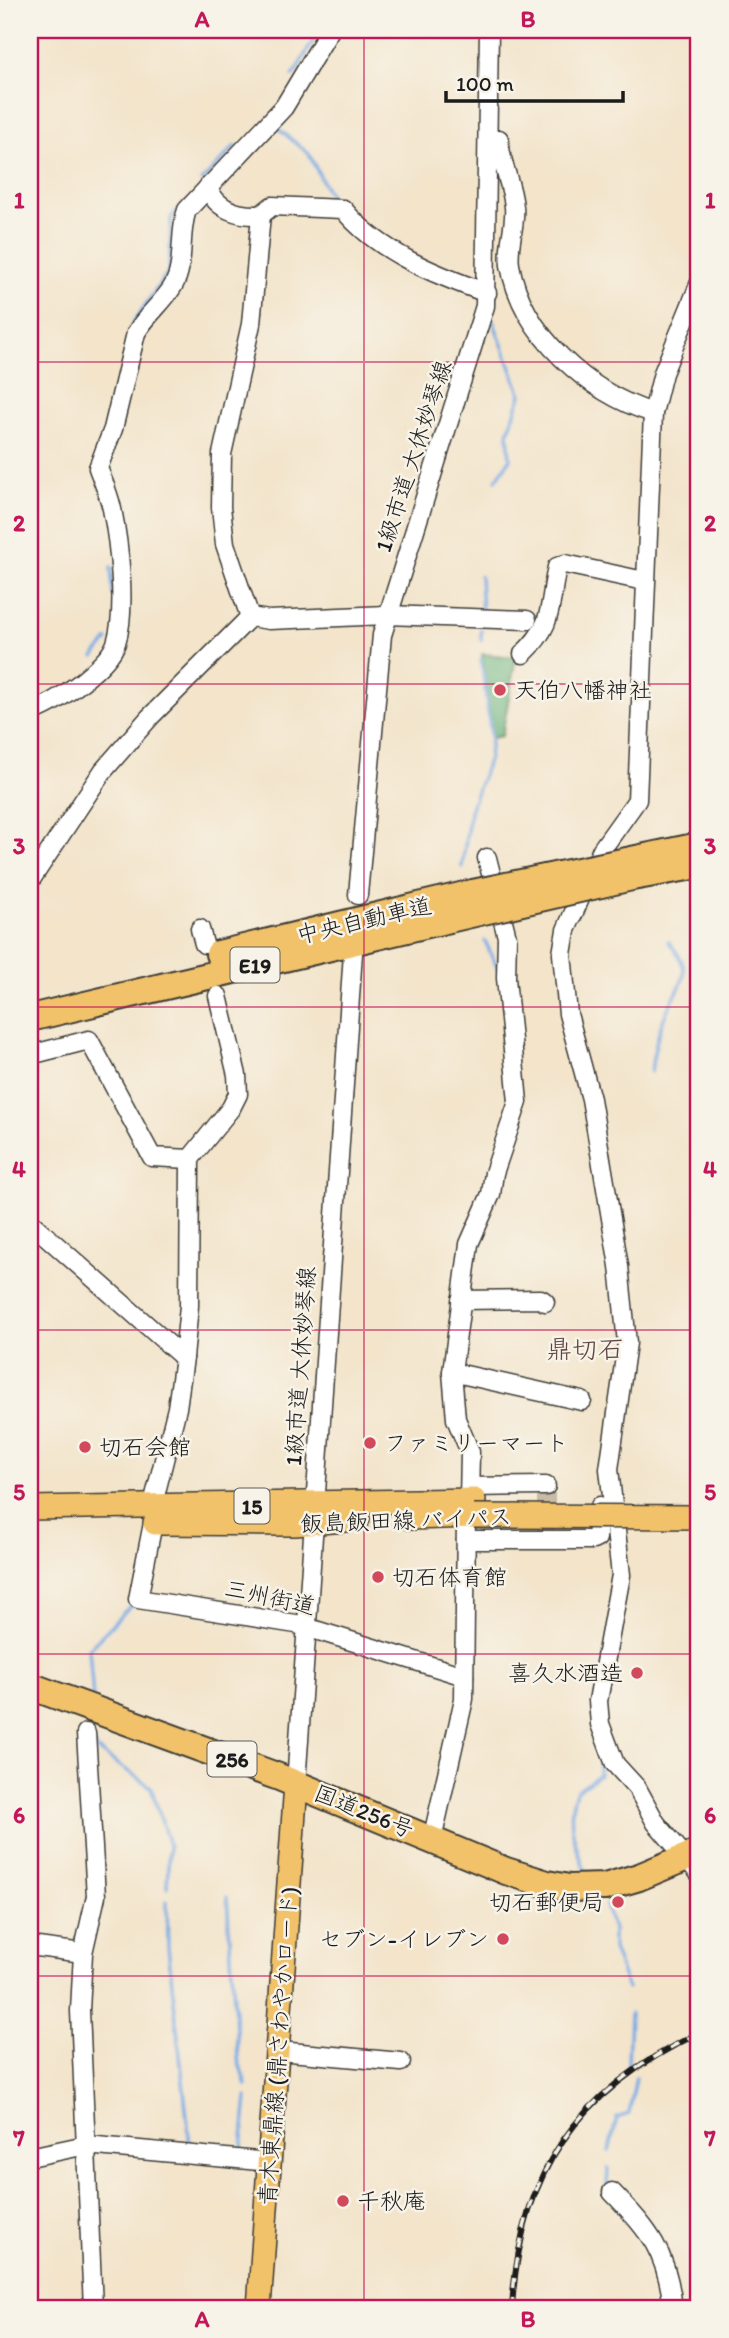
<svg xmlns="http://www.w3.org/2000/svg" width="729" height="2338" font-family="Itim,'Klee One',sans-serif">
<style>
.forest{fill:#62af78;stroke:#3f664a;stroke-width:2}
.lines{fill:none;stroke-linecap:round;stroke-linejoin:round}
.stream{stroke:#79aae4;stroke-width:3.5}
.minor-tunnel{stroke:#c8bca7;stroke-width:18;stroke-dasharray:18 9;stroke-linecap:butt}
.minor-casing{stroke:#3c3a36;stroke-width:21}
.major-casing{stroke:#3c3a36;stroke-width:26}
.highway-casing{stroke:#3c3a36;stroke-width:30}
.minor{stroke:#fff;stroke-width:18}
.major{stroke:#f2c26a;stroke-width:23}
.highway{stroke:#f2c26a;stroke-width:26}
.rail-casing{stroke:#1c1c1c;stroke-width:6}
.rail{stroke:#f7f3e8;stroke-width:3.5;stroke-dasharray:10;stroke-linecap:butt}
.major-bridge-casing{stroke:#3c3a36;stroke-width:26;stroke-linecap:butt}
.highway-bridge-casing{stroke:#3c3a36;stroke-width:30;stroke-linecap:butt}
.major-bridge{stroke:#f2c26a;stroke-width:23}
.highway-bridge{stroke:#f2c26a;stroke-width:26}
.grid{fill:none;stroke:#c2185b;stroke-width:2;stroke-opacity:0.55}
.poi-dot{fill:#d1495b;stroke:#f7f3e8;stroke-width:2.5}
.labels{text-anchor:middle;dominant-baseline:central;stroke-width:5;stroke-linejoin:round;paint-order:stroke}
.shield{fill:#f7f3e8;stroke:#5e5c59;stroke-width:2}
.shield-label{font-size:21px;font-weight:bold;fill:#1c1c1c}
.street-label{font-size:23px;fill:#1c1c1c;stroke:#f7f3e8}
.poi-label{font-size:23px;fill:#1c1c1c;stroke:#f7f3e8;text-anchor:start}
.quarter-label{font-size:26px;fill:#604542;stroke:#f7f3e8}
.neatline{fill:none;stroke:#c2185b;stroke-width:2.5}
.grid-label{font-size:23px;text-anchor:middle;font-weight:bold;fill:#c2185b}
</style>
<rect width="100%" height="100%" fill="#f7f3e8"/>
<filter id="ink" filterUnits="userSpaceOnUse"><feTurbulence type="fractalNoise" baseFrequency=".0143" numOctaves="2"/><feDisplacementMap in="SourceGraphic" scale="14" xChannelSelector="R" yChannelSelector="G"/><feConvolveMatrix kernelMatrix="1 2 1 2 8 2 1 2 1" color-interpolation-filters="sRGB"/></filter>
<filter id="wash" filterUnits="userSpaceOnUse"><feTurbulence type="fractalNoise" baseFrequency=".00686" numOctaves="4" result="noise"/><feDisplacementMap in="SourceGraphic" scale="28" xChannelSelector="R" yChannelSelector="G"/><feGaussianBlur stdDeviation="1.57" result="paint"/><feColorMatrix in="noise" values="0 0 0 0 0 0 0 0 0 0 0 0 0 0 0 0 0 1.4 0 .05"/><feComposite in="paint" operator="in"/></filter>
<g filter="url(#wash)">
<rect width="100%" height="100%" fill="#f3e4ca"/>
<path class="forest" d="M482,654L516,657L502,736L492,738Z"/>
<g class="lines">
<g class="stream">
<path d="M293,76L319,30"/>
<path d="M280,130L309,154L333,203"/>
<path d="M202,181L235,146"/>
<path d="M492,318L521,395L508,433L510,459L496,480"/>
<path d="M133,323L169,270L171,218L179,208"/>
<path d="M111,567L113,594"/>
<path d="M480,576L482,613"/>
<path d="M481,630V640"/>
<path d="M94,657L108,640"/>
<path d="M462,867L470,811L489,758L491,736L481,659"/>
<path d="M485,941L499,971"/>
<path d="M651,1072C653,1052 658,1032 666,1013C682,980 696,974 668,941"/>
<path d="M93,1697L89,1649L131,1605"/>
<path d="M95,1745L97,1750L151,1787L169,1845L167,1888"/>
<path d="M588,1876C576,1849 564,1819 577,1790L599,1775L600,1744"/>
<path d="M227,1897L238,2059L246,2085"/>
<path d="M167,1901L168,1947L190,2145"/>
<path d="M606,1905L613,1930V1949L628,1989"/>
<path d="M628,2064L630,2014"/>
<path d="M242,2148L247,2097"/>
<path d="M609,2151L617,2118L629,2114L636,2077"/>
<path d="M607,2187L608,2168"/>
</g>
</g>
</g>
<g filter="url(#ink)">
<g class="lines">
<path class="minor-tunnel" d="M546,1538V1486"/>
<g class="minor-casing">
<g id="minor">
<path d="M499,139C500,163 512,183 514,207C516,226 507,246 510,265C522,335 589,393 653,413"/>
<path d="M208,187C216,210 239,216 261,215"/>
<path d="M699,285L663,373L653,413L637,800L602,849L566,930L562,954L568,1014L591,1099L619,1266L627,1343L609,1469L621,1575L598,1701L600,1724L615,1764L637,1788L656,1823L699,1873"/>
<path d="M250,617L225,544L221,507L222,454L251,324L261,215L272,206L343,209C378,252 436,275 487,293"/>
<path d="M250,617L269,620L387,615L527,620"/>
<path d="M523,654C555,623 548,608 557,567L565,564L644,581"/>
<path d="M30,712C53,706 109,666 116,643C127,610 119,543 112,509C109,495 103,481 98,468L113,429L136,333C146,315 163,303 173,286C186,264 178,234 187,210L284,107L330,30"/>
<path d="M30,881L103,771L150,717L250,617"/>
<path d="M358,895L382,635L485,306L489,30"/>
<path d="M200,929L204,944"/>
<path d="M30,1055L89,1040L152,1157L190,1159"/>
<path d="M30,1222L184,1358"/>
<path d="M461,1300L541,1299L545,1302"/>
<path d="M452,1372L582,1401"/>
<path d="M470,1487L546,1486"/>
<path d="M469,1501L470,1452L456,1419L452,1372L469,1244L491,1194L494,1173L518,1102L506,978L507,937L487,858"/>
<path d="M152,1508L177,1408L184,1358L189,1306L190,1159L231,1108L238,1094L237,1075L218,996"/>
<path d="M153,1523L138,1599L296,1624L464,1676"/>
<path d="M466,1540H593L597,1538L600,1506"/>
<path d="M86,1733L96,1896L83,1953L80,2011L93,2308"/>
<path d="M296,1784L353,953"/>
<path d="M432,1840L464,1699L466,1517"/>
<path d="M30,1946L83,1953"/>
<path d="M279,2051L401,2062"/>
<path d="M30,2157L86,2145L270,2162"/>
<path d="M612,2192C650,2231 667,2252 673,2308"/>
</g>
</g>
<g class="major-casing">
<g id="major">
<path d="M30,1508L474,1500"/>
<path d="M410,1518L474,1516"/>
<path d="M155,1523L295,1524L358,1519"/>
<path d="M259,2308L296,1784"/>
</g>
</g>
<g class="highway-casing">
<g id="highway">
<path d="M219,954L473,893"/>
<path d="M30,1018L479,912"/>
<path d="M30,1686L279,1777L506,1871L547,1884L569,1888L605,1887L639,1877L699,1852"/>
</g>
</g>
<use href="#minor" class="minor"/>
<use href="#major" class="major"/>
<use href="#highway" class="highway"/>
<g class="rail-casing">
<path id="rail" d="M512,2308C520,2172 576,2091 699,2033"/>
</g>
<use href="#rail" class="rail"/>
<g class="major-bridge-casing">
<path id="major-bridge" d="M474,1516L699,1517"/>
</g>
<g class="highway-bridge-casing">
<g id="highway-bridge">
<path d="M473,893L699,846"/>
<path d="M479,912L632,877L699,865"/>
</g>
</g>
<use href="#major-bridge" class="major-bridge"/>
<use href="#highway-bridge" class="highway-bridge"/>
</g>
</g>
<path class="grid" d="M364,30V2308M30,362H699M30,684H699M30,1007H699M30,1330H699M30,1654H699M30,1976H699"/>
<g class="poi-dot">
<circle cx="500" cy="690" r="7"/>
<circle cx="370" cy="1443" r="7"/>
<circle cx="85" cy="1447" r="7"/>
<circle cx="378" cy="1577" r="7"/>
<circle cx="637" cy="1673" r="7"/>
<circle cx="618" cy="1902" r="7"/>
<circle cx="503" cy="1939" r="7"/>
<circle cx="343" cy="2201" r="7"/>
</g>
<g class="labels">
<g class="shield">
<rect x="230.5" y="947.5" width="49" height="35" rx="5"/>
<rect x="234.5" y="1488.5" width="35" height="35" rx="5"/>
<rect x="207.5" y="1741.5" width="49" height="35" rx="5"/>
</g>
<g class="shield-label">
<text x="255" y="965">E19</text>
<text x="252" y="1506">15</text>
<text x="232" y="1759">256</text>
</g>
<g class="street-label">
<text transform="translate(413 456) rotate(-72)">1級市道 大休妙琴線</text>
<text transform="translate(364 920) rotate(-13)">中央自動車道</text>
<text transform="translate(300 1366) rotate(-86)">1級市道 大休妙琴線</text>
<text transform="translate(406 1520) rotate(-2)">飯島飯田線 バイパス</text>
<text transform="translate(270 1597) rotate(12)">三州街道</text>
<text transform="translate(364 1811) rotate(22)">国道256号</text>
<text transform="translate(278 2046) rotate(-86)">青木東鼎線 (鼎さわやかロード)</text>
</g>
<g class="poi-label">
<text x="514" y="690">天伯八幡神社</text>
<text x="384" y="1443">ファミリーマート</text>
<text x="99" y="1447">切石会館</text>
<text x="392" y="1577">切石体育館</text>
<text x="623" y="1673" text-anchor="end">喜久水酒造</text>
<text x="604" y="1902" text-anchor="end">切石郵便局</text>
<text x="489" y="1939" text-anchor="end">セブン-イレブン</text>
<text x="357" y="2201">千秋庵</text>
</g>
<g class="quarter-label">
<text x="585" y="1349">鼎切石</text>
</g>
</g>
<rect width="729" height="2338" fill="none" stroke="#f7f3e8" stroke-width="77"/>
<path d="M446 91v10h177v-10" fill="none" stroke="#1c1c1c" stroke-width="3.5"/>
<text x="456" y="91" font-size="21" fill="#1c1c1c" stroke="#f7f3e8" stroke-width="5" paint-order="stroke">100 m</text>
<rect x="38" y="38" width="652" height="2262" class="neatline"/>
<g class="grid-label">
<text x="202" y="27">A</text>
<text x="528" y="27">B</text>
<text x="19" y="208">1</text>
<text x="710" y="208">1</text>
<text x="19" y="531">2</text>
<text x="710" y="531">2</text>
<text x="19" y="854">3</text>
<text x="710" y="854">3</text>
<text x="19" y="1177">4</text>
<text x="710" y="1177">4</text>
<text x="19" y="1500">5</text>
<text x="710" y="1500">5</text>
<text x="19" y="1823">6</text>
<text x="710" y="1823">6</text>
<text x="19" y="2146">7</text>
<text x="710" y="2146">7</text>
<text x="202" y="2327">A</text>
<text x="528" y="2327">B</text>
</g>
</svg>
